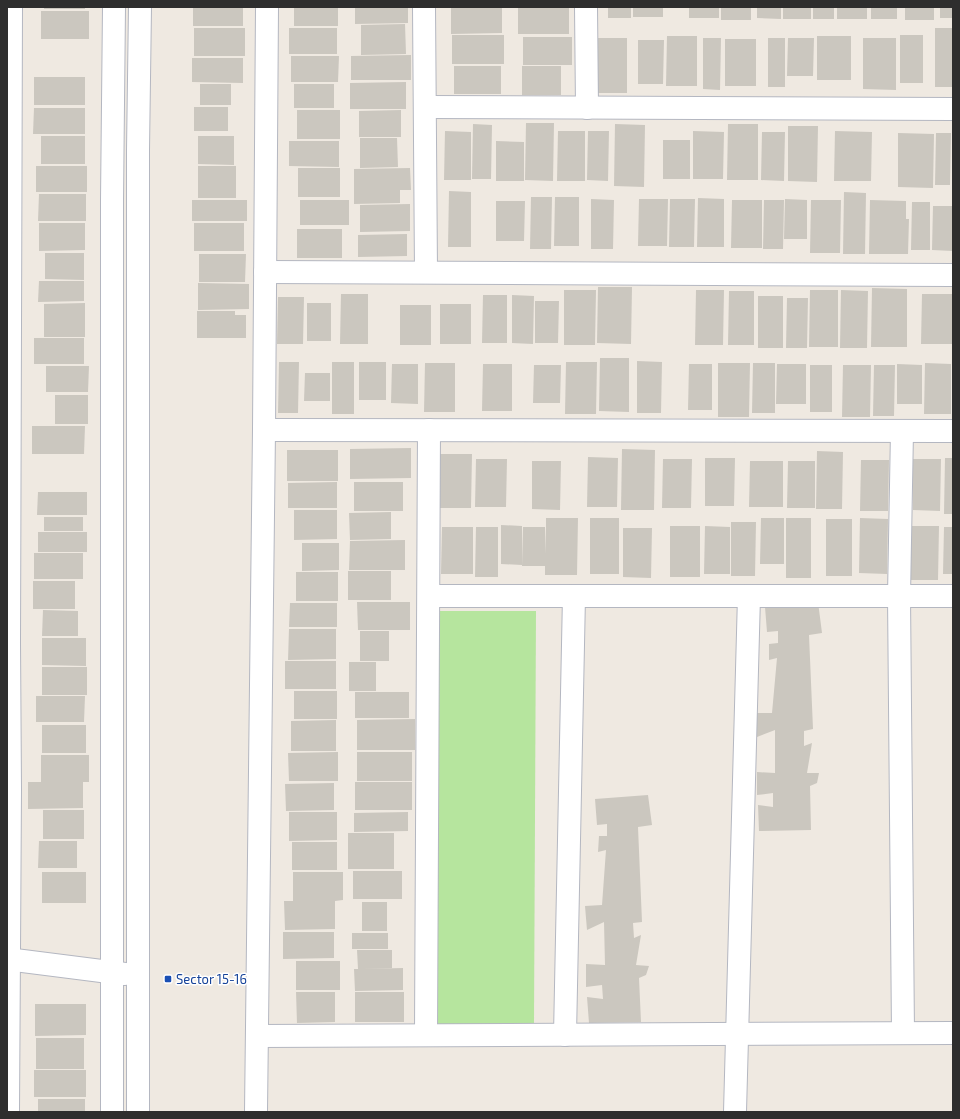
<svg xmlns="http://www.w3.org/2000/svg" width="960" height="1119" font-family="'Exo 2',sans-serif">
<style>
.green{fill:#b6e59e}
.building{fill:#cbc7bf}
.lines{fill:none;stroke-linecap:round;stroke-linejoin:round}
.minor-casing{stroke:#b4b7c1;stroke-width:24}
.minor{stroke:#fff;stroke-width:22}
.transit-dot{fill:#1a4fb4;stroke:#fff;stroke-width:1.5}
.labels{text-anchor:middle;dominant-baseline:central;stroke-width:3;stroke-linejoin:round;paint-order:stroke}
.transit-label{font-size:13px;fill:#164399;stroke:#fff;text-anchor:start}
</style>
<rect width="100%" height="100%" fill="#efe9e1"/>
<path class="green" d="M433,611H536L534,1025H432Z"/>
<g class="building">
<rect x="44" y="7" width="41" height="2"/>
<rect x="193" y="7" width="50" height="19"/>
<rect x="294" y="7" width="44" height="19"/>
<path d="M355,7H408V23L355,24Z"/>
<rect x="518" y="7" width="51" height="27"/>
<rect x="608" y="7" width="23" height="11"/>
<rect x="633" y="7" width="30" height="10"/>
<rect x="689" y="7" width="30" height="11"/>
<rect x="721" y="7" width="30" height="13"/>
<path d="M757,7H781V19L757,18Z"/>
<rect x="783" y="7" width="28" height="12"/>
<rect x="813" y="7" width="21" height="12"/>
<rect x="837" y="7" width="30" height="12"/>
<rect x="871" y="7" width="26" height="12"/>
<rect x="905" y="7" width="29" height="13"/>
<rect x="940" y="7" width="13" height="11"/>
<path d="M451,8H502V33L451,34Z"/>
<rect x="41" y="11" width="48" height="28"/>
<path d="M405,24L406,54L361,55V25Z"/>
<rect x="194" y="28" width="51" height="28"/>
<rect x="289" y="28" width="48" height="26"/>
<rect x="935" y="28" width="18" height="59"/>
<rect x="452" y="35" width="52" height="29"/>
<rect x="900" y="35" width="23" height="48"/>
<path d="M667,36H697V86H666Z"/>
<rect x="817" y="36" width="34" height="44"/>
<rect x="523" y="37" width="49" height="28"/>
<rect x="598" y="38" width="29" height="55"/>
<path d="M703,38H721L720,90L703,89Z"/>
<rect x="768" y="38" width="17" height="49"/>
<path d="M788,38H814L813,76H787Z"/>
<path d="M863,38H896V90L863,89Z"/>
<rect x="725" y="39" width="31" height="47"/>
<path d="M638,40H664L663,84H638Z"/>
<path d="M411,55V80H351V56Z"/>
<path d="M291,56H339L338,82H291Z"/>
<path d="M192,58H243V83L192,82Z"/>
<rect x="454" y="66" width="47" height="28"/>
<rect x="522" y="66" width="39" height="29"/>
<rect x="34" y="77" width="51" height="28"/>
<path d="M406,82V109H350V83Z"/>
<rect x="200" y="84" width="31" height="21"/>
<rect x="294" y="84" width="40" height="24"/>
<rect x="194" y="107" width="34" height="24"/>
<path d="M34,108H85V134H33Z"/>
<rect x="297" y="110" width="43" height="29"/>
<path d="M401,110V137H359V111Z"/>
<path d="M526,123H554L553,181L525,180Z"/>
<path d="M473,124L492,125L491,179H472Z"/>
<path d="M615,124L645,125L644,187L614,186Z"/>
<path d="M728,124H758V180H727Z"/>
<path d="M788,126H818L817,182L788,181Z"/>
<path d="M445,131L471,132V180H444Z"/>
<path d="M558,131H585V181H557Z"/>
<path d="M588,131H609L608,181L587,180Z"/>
<path d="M693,131L724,132L723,179H693Z"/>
<path d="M835,131L872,132L871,181H834Z"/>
<path d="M762,132H785L784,181L761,180Z"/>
<path d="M898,133L934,134L933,188L898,187Z"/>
<path d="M936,133H951L950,185H935Z"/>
<rect x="41" y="136" width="44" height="28"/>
<path d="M198,136H234V165L198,164Z"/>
<path d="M360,138H397L398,167L360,168Z"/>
<rect x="663" y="140" width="27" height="39"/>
<path d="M289,141H339V167L289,166Z"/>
<path d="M496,141L524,142V181H496Z"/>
<rect x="36" y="166" width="51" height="26"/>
<rect x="198" y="166" width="38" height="32"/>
<rect x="298" y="168" width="42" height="29"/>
<path d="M410,168L411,190H400V203L354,204V169Z"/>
<path d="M449,191L471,192V247H448Z"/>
<path d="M844,192L866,193L865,254H843Z"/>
<path d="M39,194H86V221H38Z"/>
<path d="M531,197H552L551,249H530Z"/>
<path d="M555,197H579V246H554Z"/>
<path d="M698,198L724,199V247H697Z"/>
<path d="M591,199L614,200L613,249H591Z"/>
<path d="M639,199H668L667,246H638Z"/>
<path d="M670,199H695L694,247H669Z"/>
<path d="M785,199L807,200V239H784Z"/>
<rect x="192" y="200" width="55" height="21"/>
<rect x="300" y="200" width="49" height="25"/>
<path d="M732,200H762V248H731Z"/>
<path d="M764,200H784L783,249H763Z"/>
<path d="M811,200H841L840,253H810Z"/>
<path d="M870,200L906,201V219H909L908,254H869Z"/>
<path d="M496,201H525L524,241H496Z"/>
<path d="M912,202H930V250H911Z"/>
<path d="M410,204V231L360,232V205Z"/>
<path d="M933,206H953V251L932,250Z"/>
<path d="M39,223H85V250L39,251Z"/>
<rect x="194" y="223" width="50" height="28"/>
<rect x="297" y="229" width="45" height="29"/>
<path d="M407,234V256L358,257V235Z"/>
<path d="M45,253H84V280L45,279Z"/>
<path d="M199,254H246L245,282H199Z"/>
<path d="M39,281H84V301L38,302Z"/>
<path d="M198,283L249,284V309L198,310Z"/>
<path d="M598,287H632L631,344L597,343Z"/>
<path d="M872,288L907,289V347H871Z"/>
<path d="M564,290H596L595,345H564Z"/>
<path d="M696,290H724L723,345H695Z"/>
<path d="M810,290H838V347H809Z"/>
<path d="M841,290L868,291L867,348H840Z"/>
<path d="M729,291H754V345H728Z"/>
<path d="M341,294H368V344H340Z"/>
<path d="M922,294H953V344H921Z"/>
<path d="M483,295H507V343H482Z"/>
<path d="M512,295L534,296L533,344L512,343Z"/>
<rect x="758" y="296" width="25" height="52"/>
<path d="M278,297H304L303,344H277Z"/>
<path d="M787,298H808L807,348H786Z"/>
<path d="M535,301H559L558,343H535Z"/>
<path d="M85,303V337H44V304Z"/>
<rect x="307" y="303" width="24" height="38"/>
<rect x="440" y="304" width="31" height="40"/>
<rect x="400" y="305" width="31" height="40"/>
<path d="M197,311H235V315H246V338H197Z"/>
<rect x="34" y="338" width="50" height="26"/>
<path d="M600,358H629V412L599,411Z"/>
<path d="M637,361L662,362L661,413H637Z"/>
<path d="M279,362H299L298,413H278Z"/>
<rect x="332" y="362" width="22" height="52"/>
<rect x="359" y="362" width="27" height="38"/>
<path d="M566,362H597L596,414H565Z"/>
<path d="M425,363H455V412H424Z"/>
<path d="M718,363H750L749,417H718Z"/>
<path d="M753,363H775V413H752Z"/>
<path d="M925,363L951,364V414H924Z"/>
<path d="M392,364H418V404L391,403Z"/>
<path d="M483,364H512V411H482Z"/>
<path d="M689,364H712V410H688Z"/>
<path d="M777,364H806V404H776Z"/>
<path d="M897,364L922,365V404H897Z"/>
<path d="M534,365H561L560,403H533Z"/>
<rect x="810" y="365" width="22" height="47"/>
<path d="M843,365H871L870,417H842Z"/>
<path d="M874,365H895L894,416H873Z"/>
<path d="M46,366H89L88,392H46Z"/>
<path d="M305,373H330V401H304Z"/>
<rect x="55" y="395" width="33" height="29"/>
<path d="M32,426H85L84,454H32Z"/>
<path d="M411,448V478L350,479V449Z"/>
<path d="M622,449L655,450L654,510H621Z"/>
<rect x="287" y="450" width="51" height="31"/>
<path d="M817,451L843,452L842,509H816Z"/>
<path d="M440,454H472L471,508H439Z"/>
<path d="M588,457L618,458L617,507H587Z"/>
<path d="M705,458H735L734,506H705Z"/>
<path d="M945,458H953V514H944Z"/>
<path d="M476,459H507L506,507H475Z"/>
<path d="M663,459H692L691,508H662Z"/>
<path d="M913,459H941L940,511L913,510Z"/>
<path d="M861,460H889L888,511H860Z"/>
<path d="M532,461H561L560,510L532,509Z"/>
<path d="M750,461H783V507H749Z"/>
<path d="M788,461H815V508H787Z"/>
<path d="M337,482V508H288V483Z"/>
<rect x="354" y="482" width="49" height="29"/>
<path d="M38,492H87V515H37Z"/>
<path d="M294,510H337V539L294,540Z"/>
<path d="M391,512V539L350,540L349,513Z"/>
<rect x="44" y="517" width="39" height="14"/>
<path d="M546,518H578L577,575H545V566H522L523,527H545L546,554Z"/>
<rect x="590" y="518" width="29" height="56"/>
<path d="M761,518H784V564H760Z"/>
<rect x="786" y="518" width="25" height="60"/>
<path d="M860,518L888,519L887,574L859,573Z"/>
<rect x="826" y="519" width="26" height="57"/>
<path d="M731,522H756L755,576H731Z"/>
<path d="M501,525L522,526V565L501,564Z"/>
<rect x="670" y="526" width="30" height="51"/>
<path d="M705,526L730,527V574H704Z"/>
<path d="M903,526H939L938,580H903Z"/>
<path d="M442,527H473V574H441Z"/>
<path d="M476,527H498V577H475Z"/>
<path d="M944,527H953V574H943Z"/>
<path d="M623,528H652L651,578L623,577Z"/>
<rect x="38" y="532" width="49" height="20"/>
<path d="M405,540V570H349L350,541Z"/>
<path d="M302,543H339V570L302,571Z"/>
<rect x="34" y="553" width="49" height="26"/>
<rect x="348" y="571" width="43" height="29"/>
<rect x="296" y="572" width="42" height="29"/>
<rect x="33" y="581" width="42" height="28"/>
<path d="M357,602H410V630H358Z"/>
<path d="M818,602L822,633L809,635L813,729L804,731V746L812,743L807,773H819L817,783L810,786L811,830L759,831L758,805L773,807V793L757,795V772L775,773V730L757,737L756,713H772L777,658L769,660V644L778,643V631L767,632L765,607Z"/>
<path d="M290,603H337V627H289Z"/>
<path d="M43,610L78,611V636H42Z"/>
<path d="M289,629H336V659L288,660Z"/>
<rect x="360" y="631" width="29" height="30"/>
<path d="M42,638H86V666L42,665Z"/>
<rect x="285" y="661" width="51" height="28"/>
<rect x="349" y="662" width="27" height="29"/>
<rect x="42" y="667" width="45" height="28"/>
<rect x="294" y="691" width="43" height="28"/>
<rect x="355" y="692" width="54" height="26"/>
<path d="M36,696H85L84,722H36Z"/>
<path d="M415,719V750H357V720Z"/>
<path d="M336,720V751H291V721Z"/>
<rect x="42" y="725" width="44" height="28"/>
<path d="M338,752V781H289L288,753Z"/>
<rect x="357" y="752" width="55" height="29"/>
<path d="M41,755H89V782H83V808L28,809V782H41Z"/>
<rect x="355" y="782" width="57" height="28"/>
<path d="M334,783V810L286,811L285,784Z"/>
<path d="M648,795L652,825L638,827L642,922L633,923L634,938L641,935L636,965L649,966L646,975L639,978L641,1022L589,1023L587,997L603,999L602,985L586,987V964L605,965L604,922L587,930L585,906L602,905L606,850L598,852L599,836H607V824L597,825L595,799Z"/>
<rect x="43" y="810" width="41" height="29"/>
<path d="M289,812H337V840L289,841Z"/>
<path d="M408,812V831L354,832V813Z"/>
<rect x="348" y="833" width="46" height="36"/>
<path d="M39,841H77V868H38Z"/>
<rect x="292" y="842" width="45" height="28"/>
<rect x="353" y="871" width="49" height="28"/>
<rect x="42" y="872" width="44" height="31"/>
<path d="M293,872H343V900L335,901V929L285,930L284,901H293Z"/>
<rect x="362" y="902" width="25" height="29"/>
<path d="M283,932H334V958L283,959Z"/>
<rect x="352" y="933" width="36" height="16"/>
<path d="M357,950H392V968L362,969L403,968V990L355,991L354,969H358Z"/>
<rect x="296" y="961" width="44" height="29"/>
<path d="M296,992H335V1022L297,1023Z"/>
<rect x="355" y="992" width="49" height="30"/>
<path d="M35,1004H86V1035L35,1036Z"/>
<rect x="36" y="1038" width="48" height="31"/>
<rect x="34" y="1070" width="52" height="27"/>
<rect x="38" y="1099" width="47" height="13"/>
</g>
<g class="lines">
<g class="minor-casing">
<g id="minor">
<path d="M424,7L426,272"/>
<path d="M586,7L587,108"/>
<path d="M425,107L953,109"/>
<path d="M265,272L953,275"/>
<path d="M264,430L953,431"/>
<path d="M902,431L899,596L903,1033"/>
<path d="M429,596H953"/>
<path d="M7,959L125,974"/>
<path d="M426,1034L429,430"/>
<path d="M565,1035L574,596"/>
<path d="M257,1036L953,1033"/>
<path d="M8,1112L10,789L9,643L11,7"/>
<path d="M112,1112V200L114,7"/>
<path d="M138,1112V150L140,7"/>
<path d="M256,1112L264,430L267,7"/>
<path d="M735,1112L749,596"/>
</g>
</g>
<use href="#minor" class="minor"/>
</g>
<rect class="transit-dot" x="164" y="975" width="8" height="8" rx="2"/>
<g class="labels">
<g class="transit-label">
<text x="176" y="979">Sector 15-16</text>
</g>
</g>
<rect width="960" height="1119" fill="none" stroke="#2e2e2e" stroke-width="16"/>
</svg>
